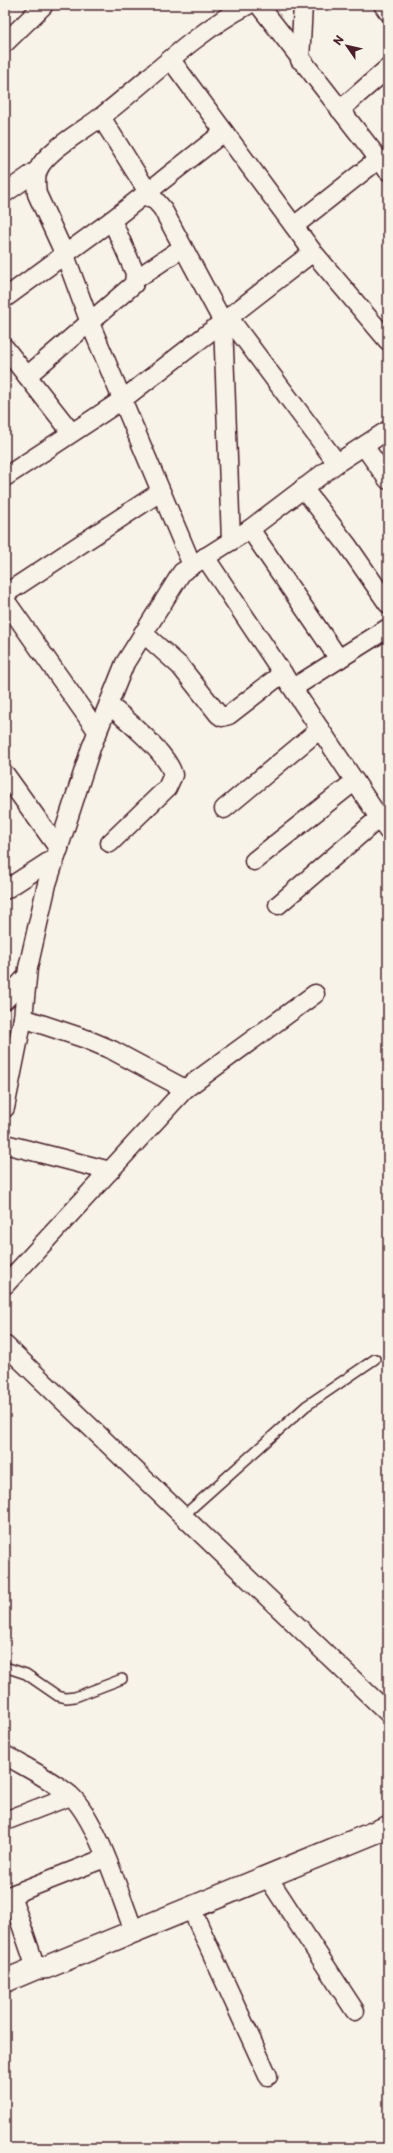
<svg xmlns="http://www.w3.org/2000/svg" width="393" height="2153" font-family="'Playpen Sans',sans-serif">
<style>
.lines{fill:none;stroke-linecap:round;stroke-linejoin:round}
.service-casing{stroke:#4a1f2b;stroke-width:12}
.minor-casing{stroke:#4a1f2b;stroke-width:21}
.tertiary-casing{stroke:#4a1f2b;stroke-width:25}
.service{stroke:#f7f3e8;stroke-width:9}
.minor{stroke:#f7f3e8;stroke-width:18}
.tertiary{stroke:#f7f3e8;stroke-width:22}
</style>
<rect width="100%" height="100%" fill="#f7f3e8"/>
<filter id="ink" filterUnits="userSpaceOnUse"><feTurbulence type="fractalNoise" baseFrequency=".025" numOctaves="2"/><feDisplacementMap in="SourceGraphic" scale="8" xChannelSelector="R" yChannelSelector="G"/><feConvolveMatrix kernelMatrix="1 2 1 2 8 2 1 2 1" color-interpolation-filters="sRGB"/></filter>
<g filter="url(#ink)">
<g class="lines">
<g class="service-casing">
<g id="service">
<path d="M183,1516L306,1406L375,1359"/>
<path d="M5,1667L26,1674L58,1696L66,1698L75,1697L122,1679"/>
</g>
</g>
<g class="minor-casing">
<g id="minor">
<path d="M259,5L388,171"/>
<path d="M383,5L388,12"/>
<path d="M5,43L44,5"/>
<path d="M171,60L313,252L388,341"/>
<path d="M300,60L303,5"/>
<path d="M340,110L388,68"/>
<path d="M101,117L148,192"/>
<path d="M5,193L38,170"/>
<path d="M143,196L155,200L162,208L223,322L231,541"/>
<path d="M294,226L379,159"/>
<path d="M136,279L182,248"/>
<path d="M5,298L112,220L224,132"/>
<path d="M229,318L337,463"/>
<path d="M5,348L71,432"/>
<path d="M27,376L134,284L135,273L112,220"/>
<path d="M364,446L388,480"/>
<path d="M5,477L122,400L313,252"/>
<path d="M303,488L348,546L388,604"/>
<path d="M250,529L339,659"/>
<path d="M205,557L388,831"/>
<path d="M192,565L90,323L65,255L37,194C36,186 35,177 38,170C46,151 84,130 101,117C149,80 194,33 248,5"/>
<path d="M5,594L160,492"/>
<path d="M5,600L98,732"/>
<path d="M143,633L180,666L218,714L222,717L229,715L283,673"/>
<path d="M293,688L388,628"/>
<path d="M109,705C125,718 169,755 173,775L167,788L110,843"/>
<path d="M5,774L59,849"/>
<path d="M224,809L320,729"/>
<path d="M254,861L355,781"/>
<path d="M5,890L56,857"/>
<path d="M278,905L379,818"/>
<path d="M5,1000L26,977"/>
<path d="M23,1018L86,1039L112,1050L185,1089"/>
<path d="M5,1108L23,1018L28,968L47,884L91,748L125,663L182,572L250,529L337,463L388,430"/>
<path d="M5,1144L110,1171"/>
<path d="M5,1285L185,1089L315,994"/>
<path d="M5,1345L388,1713"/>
<path d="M5,1755C27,1768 50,1779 70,1795C97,1819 120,1896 134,1931"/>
<path d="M5,1821L70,1796"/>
<path d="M267,1876L355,2011"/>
<path d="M191,1908L268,2076"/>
<path d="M36,1968L11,1895L105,1858"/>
</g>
</g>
<g class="tertiary-casing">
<path id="tertiary" d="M5,1981L36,1968L47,1967L388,1827"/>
</g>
<use href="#service" class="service"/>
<use href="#minor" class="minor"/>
<use href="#tertiary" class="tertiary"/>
</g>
</g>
<rect width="393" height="2153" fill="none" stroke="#f7f3e8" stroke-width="20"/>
<rect x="10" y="10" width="373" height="2133" fill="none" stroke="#4a1f2b" stroke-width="1.5" filter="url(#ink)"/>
<g transform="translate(347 46) rotate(304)" stroke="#f7f3e8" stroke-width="3" paint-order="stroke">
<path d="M0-3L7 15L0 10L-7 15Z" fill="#4a1f2b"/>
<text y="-6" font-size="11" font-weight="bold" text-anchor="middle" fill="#4a1f2b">N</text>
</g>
</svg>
